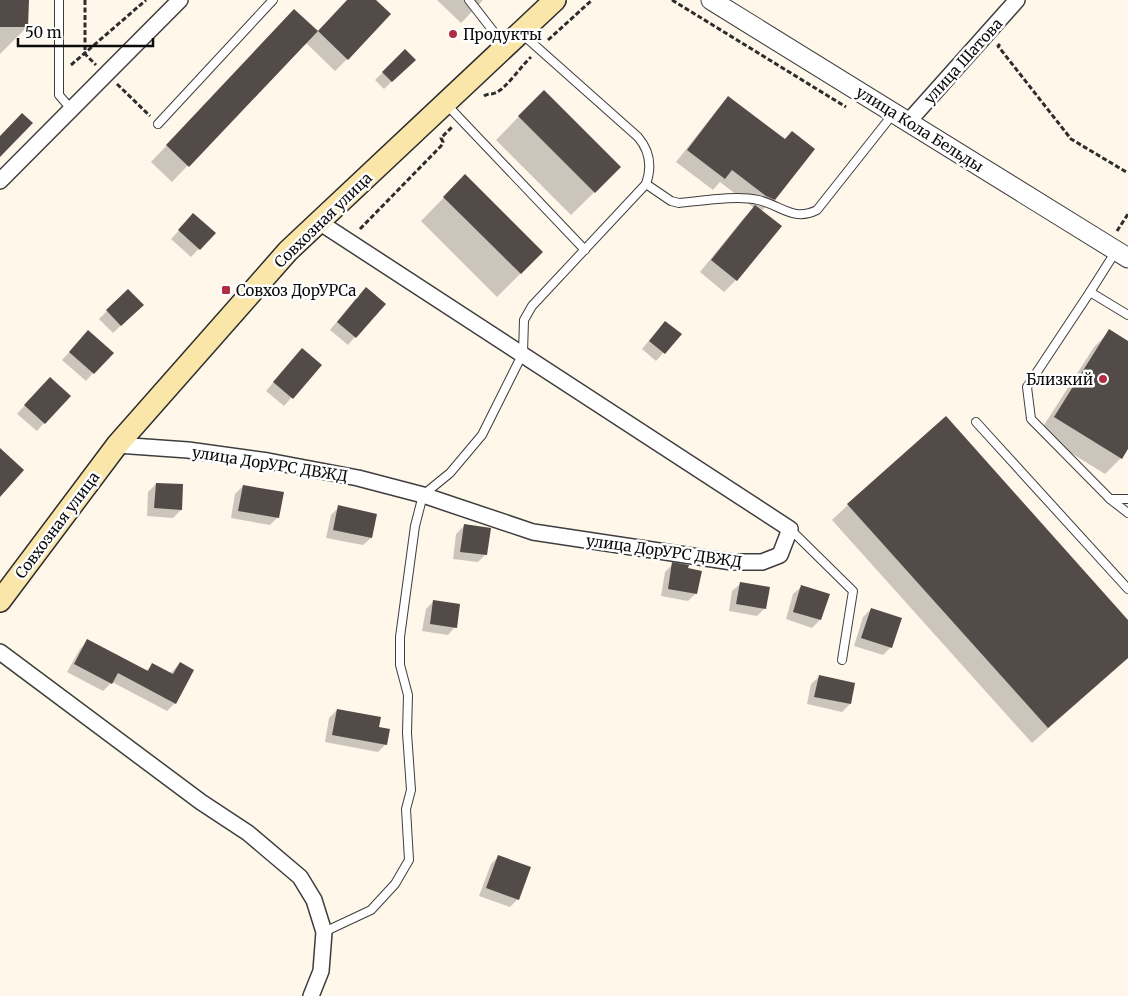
<svg xmlns="http://www.w3.org/2000/svg" width="1128" height="996" font-family="Merriweather,serif">
<style>
.shadow{fill:#0003}
.building{fill:#534b48}
.lines{fill:none;stroke-linecap:round;stroke-linejoin:round}
.service-casing{stroke:#3e3e3e;stroke-width:10}
.minor-casing{stroke:#3e3e3e;stroke-width:18}
.tertiary-casing{stroke:#3e3e3e;stroke-width:21}
.secondary-casing{stroke:#2d2d2d;stroke-width:24}
.path{stroke:#2d2d2d;stroke-width:3;stroke-dasharray:5 2.5;stroke-linecap:butt}
.service{stroke:#fff;stroke-width:8}
.minor{stroke:#fff;stroke-width:15}
.tertiary{stroke:#fff;stroke-width:19}
.secondary{stroke:#fae6a8;stroke-width:21}
.poi-dot{fill:#b22c44;stroke:#fff;stroke-width:2}
.labels{text-anchor:middle;dominant-baseline:central;stroke-width:5;stroke-linejoin:round;paint-order:stroke}
.poi-label{font-size:15px;fill:#0b0b0b;stroke:#fff;text-anchor:start}
.street-label{font-size:15px;fill:#0b0b0b;stroke:#fff}
</style>
<rect width="100%" height="100%" fill="#fef7ea"/>
<g class="shadow">
<path d="M0,0H27V27L0,54Z"/>
<path d="M348,0H375L347,59L335,71L305,42L172,182L151,162L294,11L317,32Z"/>
<path d="M437,0H483L461,23Z"/>
<path d="M405,51L414,60L384,89L375,80Z"/>
<path d="M544,91L620,167L571,215L496,140Z"/>
<path d="M729,98L774,199L761,211L736,280L724,292L700,272L743,219L754,208L720,182L713,190L676,162L717,110Z"/>
<path d="M465,176L542,252L497,297L421,221Z"/>
<path d="M186,223L214,233L191,257L171,239Z"/>
<path d="M128,290L142,305L113,333L99,319Z"/>
<path d="M358,296L384,304L348,345L330,330Z"/>
<path d="M658,330L680,334L656,361L642,349Z"/>
<path d="M1110,331L1128,342V447L1121,458L1105,474L1039,433L1094,347Z"/>
<path d="M81,340L93,373L86,381L62,360Z"/>
<path d="M295,357L320,365L284,406L266,391Z"/>
<path d="M42,386L44,423L37,431L17,414Z"/>
<path d="M156,484L181,510L173,518L147,516L148,492Z"/>
<path d="M243,486L278,517L270,525L231,518L235,494Z"/>
<path d="M848,505L1128,622V658L1032,743L832,520Z"/>
<path d="M339,507L371,538L363,545L326,538L331,515Z"/>
<path d="M464,526L486,554L478,562L453,559L456,534Z"/>
<path d="M673,564L687,569L696,593L688,601L661,596L665,572Z"/>
<path d="M740,584L765,608L757,616L729,611L732,591Z"/>
<path d="M801,587L820,620L812,628L786,619L793,594Z"/>
<path d="M434,601L455,627L448,635L422,631L426,609Z"/>
<path d="M871,609L891,647L883,655L854,646L863,617Z"/>
<path d="M88,641L146,671L152,665L170,674L180,663L175,703L167,711L112,682L103,691L67,672L80,649Z"/>
<path d="M819,677L850,704L842,712L807,704L811,684Z"/>
<path d="M337,710L377,728L386,744L378,752L325,742L329,718Z"/>
<path d="M499,856L518,899L510,907L479,896L491,864Z"/>
</g>
<g class="building">
<path d="M0,0H29L28,27H0Z"/>
<path d="M347,0H376L391,14L348,60L318,31Z"/>
<path d="M294,9L318,31L189,167L166,145Z"/>
<path d="M405,49L416,60L392,82L382,72Z"/>
<path d="M544,90L621,167L595,193L518,116Z"/>
<path d="M728,96L785,139L792,131L815,149L775,200L766,196L732,170L725,179L687,150Z"/>
<path d="M22,113L33,123L0,157V136Z"/>
<path d="M465,174L543,252L521,274L443,197Z"/>
<path d="M755,205L782,226L737,281L711,260Z"/>
<path d="M193,213L216,233L200,250L178,230Z"/>
<path d="M366,287L386,304L356,338L337,322Z"/>
<path d="M128,289L144,305L121,326L106,310Z"/>
<path d="M665,321L682,334L665,354L649,341Z"/>
<path d="M1109,329L1128,341V449L1122,459L1054,417Z"/>
<path d="M88,330L114,353L94,374L69,352Z"/>
<path d="M302,348L322,365L293,399L273,382Z"/>
<path d="M50,377L71,396L45,424L24,405Z"/>
<path d="M946,416L1128,620V658L1048,728L847,504Z"/>
<path d="M0,448L24,470L0,497Z"/>
<path d="M156,483L183,484L182,510L154,508Z"/>
<path d="M243,485L284,492L279,518L238,511Z"/>
<path d="M338,505L377,514L372,538L333,530Z"/>
<path d="M464,524L491,528L487,555L460,552Z"/>
<path d="M672,562L689,565L688,568L702,571L697,594L668,589Z"/>
<path d="M740,582L770,587L766,609L736,604Z"/>
<path d="M801,585L830,594L821,620L793,612Z"/>
<path d="M433,600L460,604L457,628L430,624Z"/>
<path d="M871,608L902,618L892,648L861,638Z"/>
<path d="M87,639L148,671L152,663L173,674L180,662L194,670L176,704L118,673L112,684L74,664Z"/>
<path d="M819,675L855,683L851,704L814,697Z"/>
<path d="M337,709L381,717L379,727L390,729L387,745L332,735Z"/>
<path d="M498,855L531,867L519,900L486,888Z"/>
</g>
<g class="lines">
<g class="service-casing">
<g id="service">
<path d="M59,0V95L71,109"/>
<path d="M469,0L504,45"/>
<path d="M447,105L585,250"/>
<path d="M158,124L273,0"/>
<path d="M646,184L671,201L679,203C701,201 737,195 758,200C781,205 793,222 817,210L893,114"/>
<path d="M1090,292L1116,251"/>
<path d="M1128,315L1090,292L1027,387L1031,419L1110,499H1128"/>
<path d="M976,422L1128,589"/>
<path d="M1110,499L1128,513"/>
<path d="M790,529L853,591L842,660"/>
<path d="M324,932L371,910L395,884L409,860L406,809L411,790L407,733L408,695L400,665V637L415,526L423,495L450,473L482,435L523,353L524,320L532,306L646,184C652,167 650,151 638,137L521,33"/>
</g>
</g>
<g class="minor-casing">
<g id="minor">
<path d="M909,121L1017,0"/>
<path d="M0,181L180,0"/>
<path d="M117,445L188,450L268,461L358,478L423,495L533,532L732,562H762L780,555L790,529L319,222"/>
<path d="M0,652L201,802L248,833L300,877L314,900L324,932L321,971L311,996"/>
</g>
</g>
<g class="tertiary-casing">
<path id="tertiary" d="M711,0L1128,258"/>
</g>
<g class="secondary-casing">
<path id="secondary" d="M0,601L117,445L288,251L555,0"/>
</g>
<g class="path">
<path d="M85,0V54L96,65"/>
<path d="M672,0L846,107"/>
<path d="M548,40L592,0"/>
<path d="M1000,44L998,46L1071,139L1128,173"/>
<path d="M71,65L146,0"/>
<path d="M117,84L150,116"/>
<path d="M484,96C488,93 491,95 495,93C506,89 521,66 531,57"/>
<path d="M360,229L441,146L443,142L441,138L452,127"/>
<path d="M1117,231L1128,214"/>
</g>
<use href="#service" class="service"/>
<use href="#minor" class="minor"/>
<use href="#tertiary" class="tertiary"/>
<use href="#secondary" class="secondary"/>
</g>
<g class="poi-dot">
<circle cx="453" cy="34" r="5"/>
<rect x="221" y="285" width="10" height="10" rx="2.5"/>
<circle cx="1103" cy="379" r="5"/>
</g>
<g class="labels">
<g class="poi-label">
<text x="463" y="34">Продукты</text>
<text x="236" y="290">Совхоз ДорУPCа</text>
<text x="1093" y="379" text-anchor="end">Близкий</text>
</g>
<g class="street-label">
<text transform="translate(963 61) rotate(-48)">улица Шатова</text>
<text transform="translate(920 129) rotate(32)">улица Кола Бельды</text>
<text transform="translate(323 220) rotate(-44)">Совхозная улица</text>
<text transform="translate(270 464) rotate(9)">улица ДорУРС ДВЖД</text>
<text transform="translate(57 525) rotate(-53)">Совхозная улица</text>
<text transform="translate(664 551) rotate(8)">улица ДорУРС ДВЖД</text>
</g>
</g>
<path d="M18 38v8h135v-8" fill="none" stroke="#0b0b0b" stroke-width="2.5"/>
<text x="25" y="38" font-size="15" fill="#0b0b0b" stroke="#ffffff" stroke-width="4" paint-order="stroke">50 m</text>
</svg>
